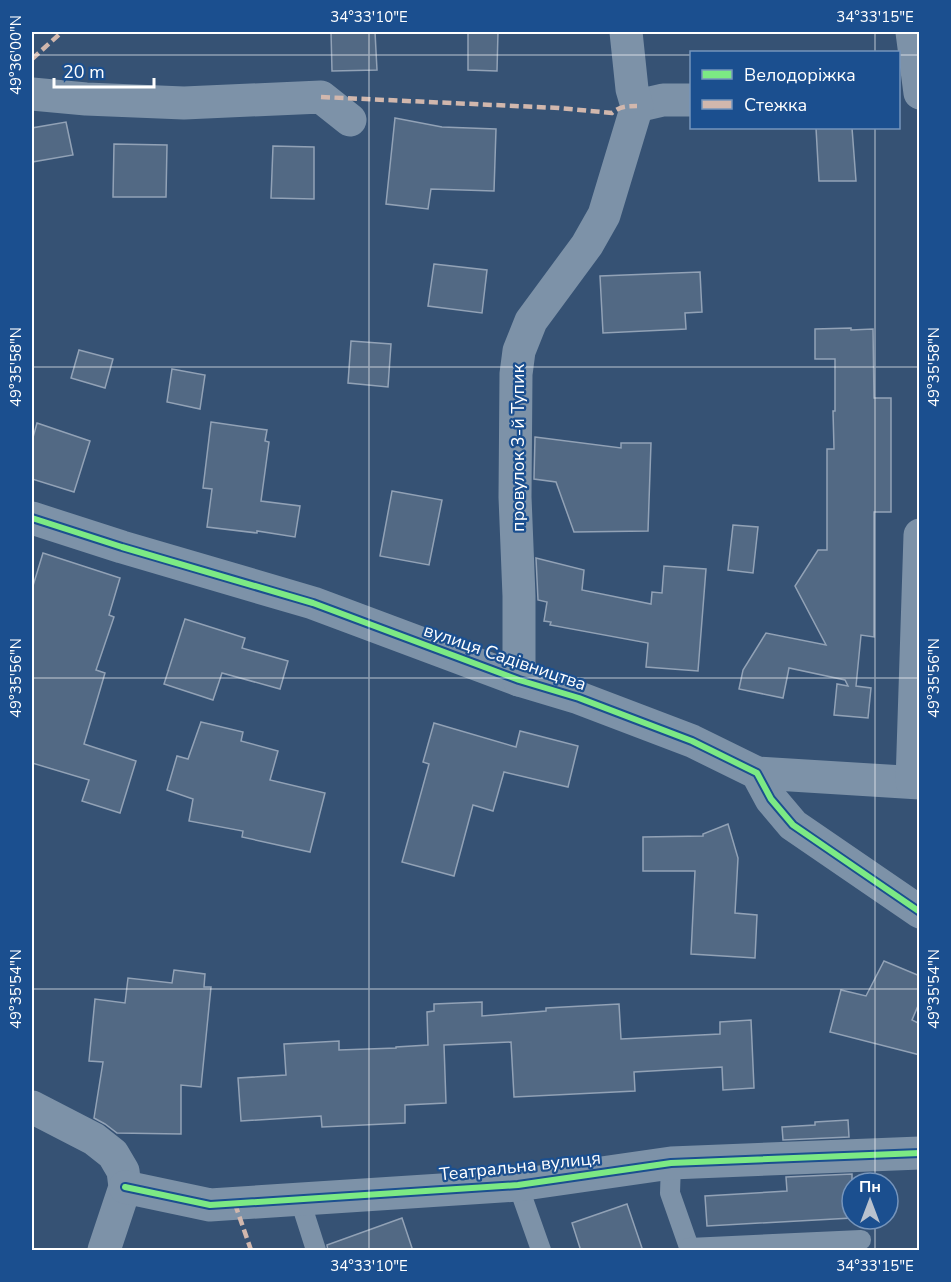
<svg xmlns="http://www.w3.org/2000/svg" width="951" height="1282" font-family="'Nunito Sans',sans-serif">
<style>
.building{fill:#526984;stroke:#92a2b6;stroke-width:1.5}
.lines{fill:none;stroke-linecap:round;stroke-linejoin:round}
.lane{stroke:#7d92a8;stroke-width:20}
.street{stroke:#7d92a8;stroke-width:33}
.quiet{stroke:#d1b7ad;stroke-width:4.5;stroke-dasharray:9 4.5;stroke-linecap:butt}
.cycleway-casing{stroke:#1b4f8f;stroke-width:10}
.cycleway{stroke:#7ce984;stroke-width:6}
.ticks{fill:none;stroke:#fff;stroke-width:1.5;stroke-opacity:0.45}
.labels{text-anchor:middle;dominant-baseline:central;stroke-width:4.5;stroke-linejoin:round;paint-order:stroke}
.street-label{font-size:18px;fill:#fff;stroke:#1b4f8f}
.neatline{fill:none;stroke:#fff;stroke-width:2}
.ticks-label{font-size:15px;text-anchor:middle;fill:#fff}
</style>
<rect width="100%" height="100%" fill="#365274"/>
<g class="building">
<path d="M331,32H375L377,70L332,71Z"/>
<path d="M468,32H498L497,71L468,70Z"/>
<path d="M395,118L442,127L496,129L494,191L431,189L428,209L386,204Z"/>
<path d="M66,122L73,155L32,162V128Z"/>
<path d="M816,128H852L856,181H819Z"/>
<path d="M114,144L167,145L166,197H113Z"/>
<path d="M273,146L314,147V199L271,198Z"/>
<path d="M434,264L487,270L482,313L428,306Z"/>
<path d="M700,272L702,312L685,313L686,329L603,333L600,276Z"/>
<path d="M851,328V330L873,329L874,398H891V512H874V637L861,635L856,686L871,688L868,718L834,715L837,684L848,686L845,680L789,668L783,698L739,689L743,670L766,633L826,645L795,586L818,550H827V449H834L833,411H835V359H815V329Z"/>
<path d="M351,341L391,344L388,387L348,383Z"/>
<path d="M79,350L113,359L105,388L71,378Z"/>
<path d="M172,369L205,375L200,409L167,402Z"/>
<path d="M211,422L267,430L265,441L269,442L261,501L300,506L295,537L257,531V533L207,527L212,489L203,488Z"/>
<path d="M37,423L90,441L74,492L32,479V441Z"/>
<path d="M535,437L621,448V443H651L648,531L574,532L556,482L534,479Z"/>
<path d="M392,491L442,500L429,565L380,556Z"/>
<path d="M733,525L758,527L753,573L728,570Z"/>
<path d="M43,553L120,578L109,615L114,617L96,670L105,673L84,744L136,761L120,813L82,801L89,780L32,763V589Z"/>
<path d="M536,558L584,570L582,590L651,604L652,592L662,593L664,566L706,569L698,671L646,667L648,643L550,625L551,622L544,621L547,602L538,600Z"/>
<path d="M185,619L245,638L242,648L288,661L280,689L222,673L213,700L164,684Z"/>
<path d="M201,722L243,732L241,741L278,751L270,780L325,793L310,852L242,837L243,831L189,821L193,799L167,790L177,756L188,759Z"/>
<path d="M434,723L516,747L520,731L578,746L568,787L504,772L493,811L473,805L454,876L402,862L429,764L423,762Z"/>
<path d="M728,824L738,858L735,913L757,915L755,958L691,954L695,871H643V837L703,836V834Z"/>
<path d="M884,961L920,976V1001L912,1020L920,1024V1055L830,1032L841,990L866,996Z"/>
<path d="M174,970L205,974L204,987H211L201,1087L181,1085V1134L117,1133L105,1124L94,1118L103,1062L89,1061L95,999L125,1003L128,978L172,983Z"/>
<path d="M482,1002V1016L546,1011V1008L619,1004L621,1039L720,1034V1022L751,1020L754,1088L723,1090L722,1067L634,1072L635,1091L514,1097L511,1042L444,1045L446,1103L405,1105V1123L322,1127L321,1116L241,1121L238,1078L286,1075L284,1044L339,1041V1050L396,1048V1047L428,1045L427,1012L434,1011V1004Z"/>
<path d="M848,1120L849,1137L783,1140L782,1127L815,1125V1122Z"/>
<path d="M852,1174V1218L707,1226L705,1196L787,1191L786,1177Z"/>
<path d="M627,1204L643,1251H581L572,1223Z"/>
<path d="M402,1218L413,1251H328L327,1245Z"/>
</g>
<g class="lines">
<g class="lane">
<path d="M671,1163L670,1193L690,1250"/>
<path d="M518,1185L541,1250"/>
<path d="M300,1200L316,1250"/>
<path d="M689,1248L861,1240"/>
</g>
<g class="street">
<path d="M912,32L920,93"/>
<path d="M32,94L86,99L184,103L321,97L350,120"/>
<path d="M637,106L663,100H692"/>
<path d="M32,518L122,547L313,603L519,680L579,698L692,741L757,773L771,799L793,825L920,912"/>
<path d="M519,680V596L515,497L516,374L519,351L531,321L587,245L604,215L637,106L632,89L626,32"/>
<path d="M757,773L920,783"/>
<path d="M912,782L920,535"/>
<path d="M32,1107L94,1139L113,1154L123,1171L125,1187L104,1250"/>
<path d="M125,1187L210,1205L518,1185L671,1163L920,1153"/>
</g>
<g class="quiet">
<path d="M32,59L62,32"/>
<path d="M321,97L559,108L612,113C620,106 628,106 637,106"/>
<path d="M235,1204L251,1250"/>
</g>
<g class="cycleway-casing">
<g id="cycleway">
<path d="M32,518L122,547L313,603L519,680L579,698L692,741L757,773L771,799L793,825L920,912"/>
<path d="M125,1187L210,1205L518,1185L671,1163L920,1153"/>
</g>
</g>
<use href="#cycleway" class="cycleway"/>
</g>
<path class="ticks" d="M369,32V1250M875,32V52M32,55H692M898,55H920M875,128V1183M32,367H920M32,678H920M32,989H920M875,1219V1250"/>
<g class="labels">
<g class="street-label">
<text transform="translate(518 448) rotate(-90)">провулок 3-й Тупик</text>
<text transform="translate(505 657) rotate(19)">вулиця Садівництва</text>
<text transform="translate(520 1166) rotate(-6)">Театральна вулиця</text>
</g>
</g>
<rect width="951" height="1282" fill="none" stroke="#1b4f8f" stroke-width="66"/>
<rect x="690" y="51" width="210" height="78" fill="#1b4f8f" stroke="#7695bc" stroke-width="1.5"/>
<rect x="702" y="70" width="30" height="9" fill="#7ce984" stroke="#7695bc" stroke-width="1.5"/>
<text x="744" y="81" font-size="18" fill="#ffffff">Велодоріжка</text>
<rect x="702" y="100" width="30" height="9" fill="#d1b7ad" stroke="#7695bc" stroke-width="1.5"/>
<text x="744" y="111" font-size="18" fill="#ffffff">Стежка</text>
<g transform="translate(870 1201)"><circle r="28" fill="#1b4f8f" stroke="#7695bc" stroke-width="1.5"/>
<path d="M0-4.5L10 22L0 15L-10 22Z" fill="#b9c2ce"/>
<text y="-9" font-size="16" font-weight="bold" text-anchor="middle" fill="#ffffff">Пн</text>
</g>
<path d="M54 78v9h100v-9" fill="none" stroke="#ffffff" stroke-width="3"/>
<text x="63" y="78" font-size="18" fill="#ffffff" stroke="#1b4f8f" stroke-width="4.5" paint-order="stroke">20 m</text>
<rect x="33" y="33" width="885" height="1216" class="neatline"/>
<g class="ticks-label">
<text x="369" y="22">34°33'10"E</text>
<text x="875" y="22">34°33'15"E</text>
<text transform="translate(16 55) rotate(-90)" y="5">49°36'00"N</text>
<text transform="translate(16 367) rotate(-90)" y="5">49°35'58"N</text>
<text transform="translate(934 367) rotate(-90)" y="5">49°35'58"N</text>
<text transform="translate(16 678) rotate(-90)" y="5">49°35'56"N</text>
<text transform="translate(934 678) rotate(-90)" y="5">49°35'56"N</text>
<text transform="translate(16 989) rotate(-90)" y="5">49°35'54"N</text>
<text transform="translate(934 989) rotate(-90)" y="5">49°35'54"N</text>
<text x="369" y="1271">34°33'10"E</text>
<text x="875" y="1271">34°33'15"E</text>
</g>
</svg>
